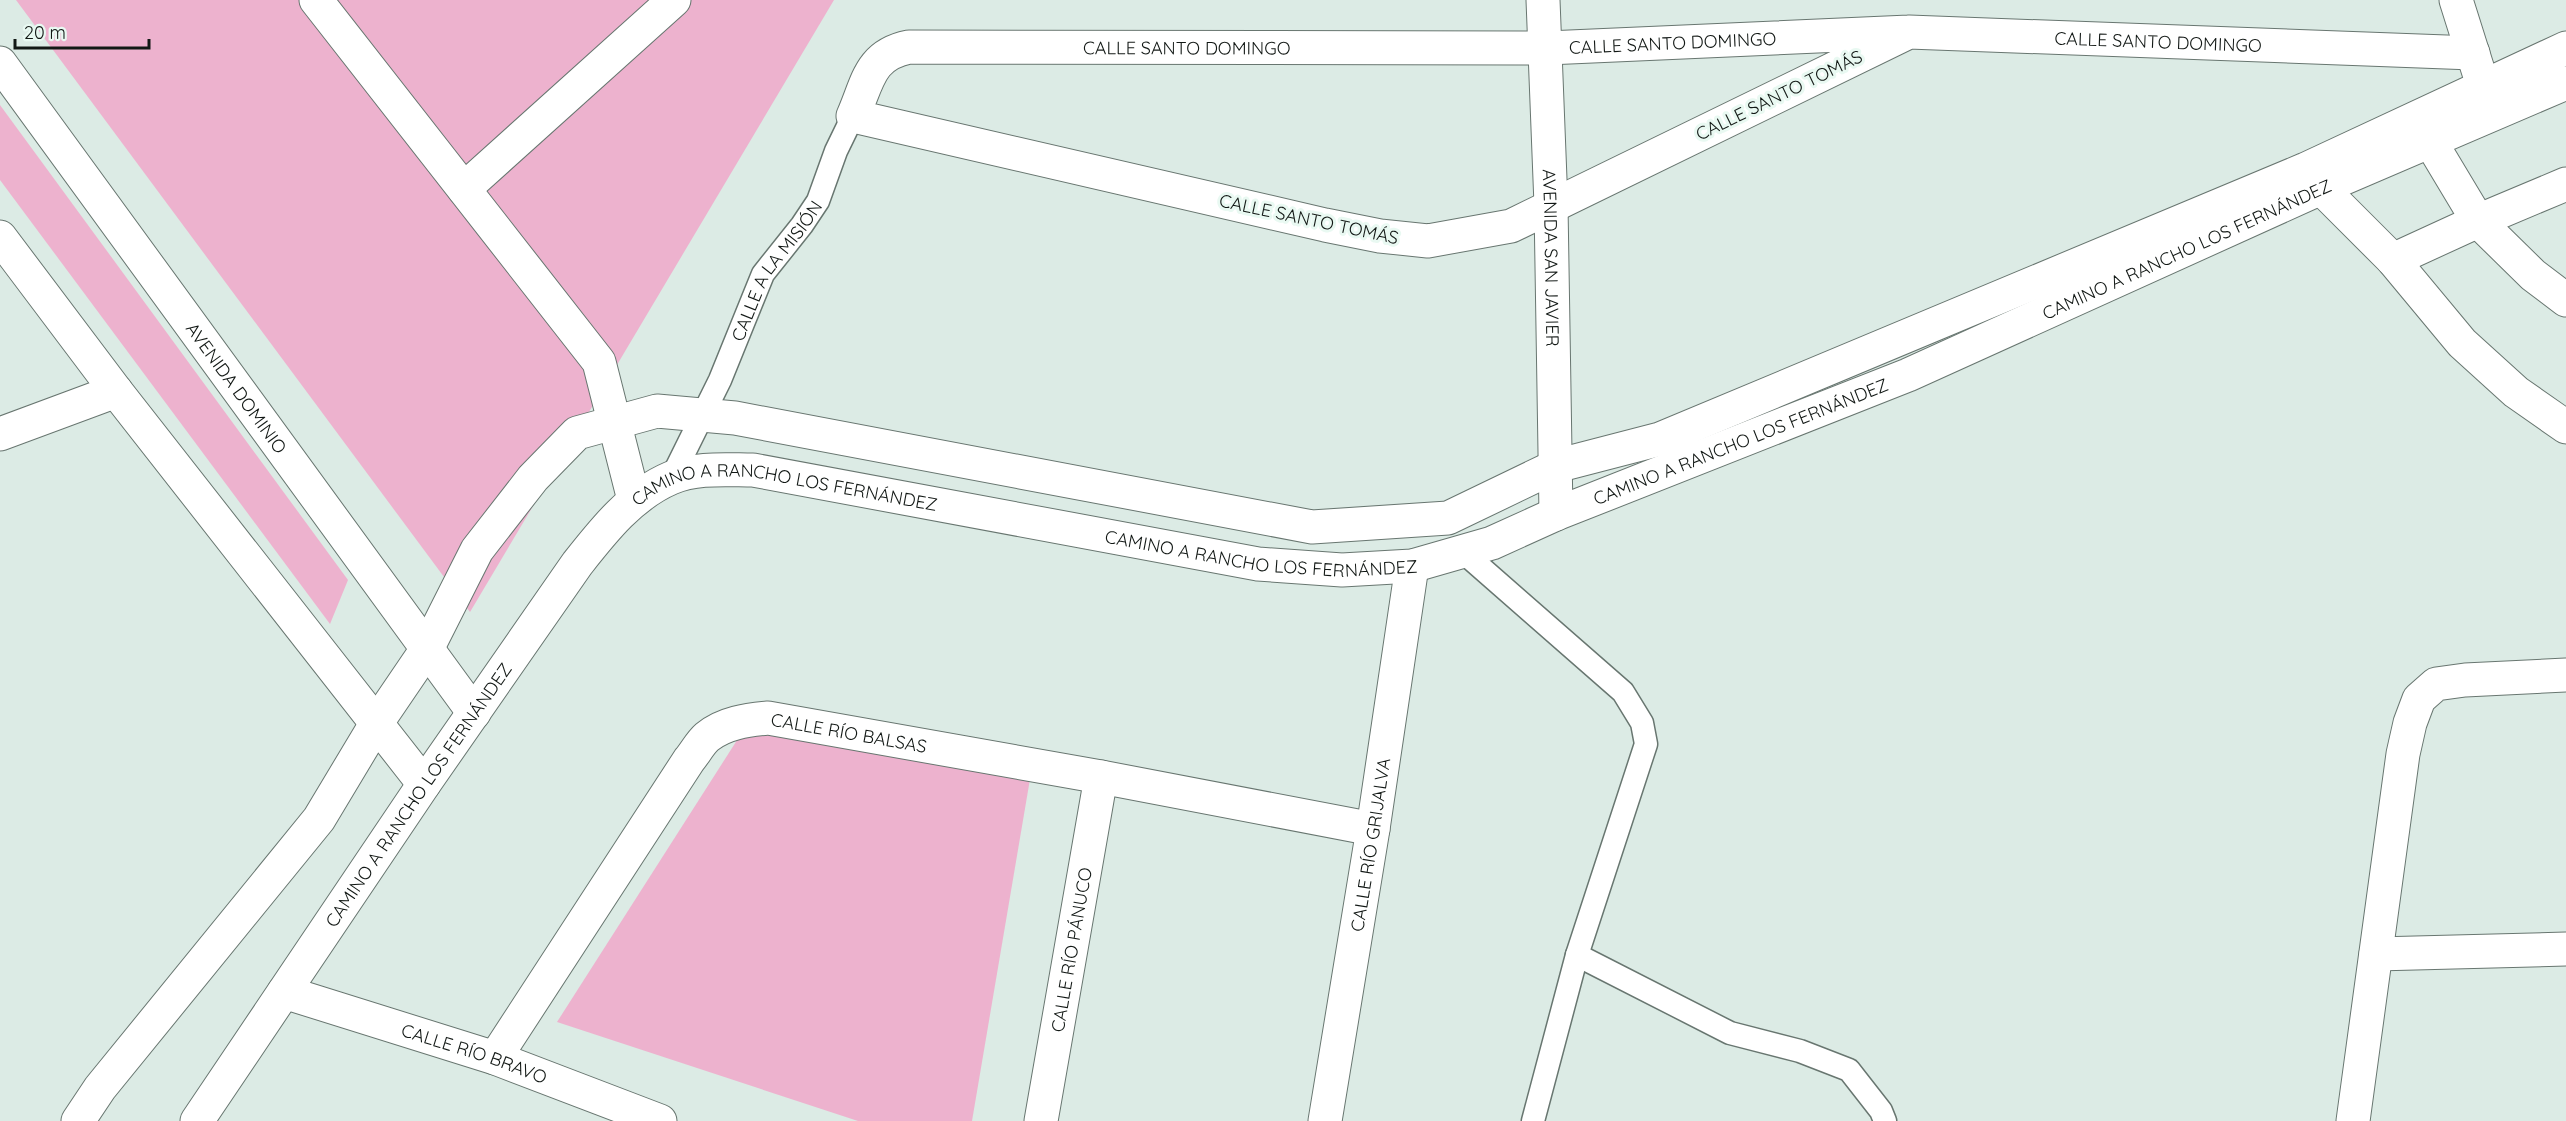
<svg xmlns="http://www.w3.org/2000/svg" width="2566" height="1121" font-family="Quicksand,sans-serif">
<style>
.green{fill:#edb2ce}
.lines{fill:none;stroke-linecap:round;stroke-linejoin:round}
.service-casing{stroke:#687670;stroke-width:25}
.minor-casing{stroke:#687670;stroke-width:35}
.tertiary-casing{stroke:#687670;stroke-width:35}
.service{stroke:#fff;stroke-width:22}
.minor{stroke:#fff;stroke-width:33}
.tertiary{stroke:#fff;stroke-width:33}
.labels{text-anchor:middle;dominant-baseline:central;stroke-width:6;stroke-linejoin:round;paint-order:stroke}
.street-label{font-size:18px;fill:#121815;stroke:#e9f9f2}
</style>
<rect width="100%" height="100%" fill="#dcebe5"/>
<g class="green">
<path d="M16,0H834L470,612Z"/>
<path d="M0,105L348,580L330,624L0,180Z"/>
<path d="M748,723L1030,779L972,1121H858L557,1022Z"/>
</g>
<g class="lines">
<g class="service-casing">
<g id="service">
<path id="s1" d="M672,477L720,380L763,274L802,225L818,201L836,151L853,116"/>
<path d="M1462,551L1623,692L1642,723L1646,744L1577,955L1533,1121"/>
<path d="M1577,955L1730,1033L1800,1051L1849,1070L1881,1111L1885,1121"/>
</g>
</g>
<g class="minor-casing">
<g id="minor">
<path d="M316,0L599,362L634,500"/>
<path id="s2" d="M1543,0L1551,205L1556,514"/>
<path d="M2456,0L2479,73"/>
<path id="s3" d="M1909,32L1511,226L1428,241L1380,236L1325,225L853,116C868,82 869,55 909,47L1547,48L1909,32L2473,53"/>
<path d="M2430,141L2478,221L2533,275L2566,300"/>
<path d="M2321,188L2393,260L2462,343L2516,392L2566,427"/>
<path d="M464,189L674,0"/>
<path d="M2393,260L2478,221L2566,184"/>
<path d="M0,434L116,391"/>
<path d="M2376,954L2566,949"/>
<path id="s4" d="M284,992L495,1058L660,1121"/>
<path id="s5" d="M495,1058L689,760C695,753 700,743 707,737C724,723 747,720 768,718L1101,777L1373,829"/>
<path d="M78,1121L100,1088L319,819L376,724L427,649L477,550L533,478L577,433L657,411L735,418L1312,527L1448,518L1556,466L1660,439L2306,169L2566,48"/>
<path id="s6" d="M1041,1121L1101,777"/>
<path id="s7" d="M1325,1121L1373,829L1412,566"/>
<path d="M2353,1121L2403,754L2410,723L2419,699L2436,684L2465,680L2566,675"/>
</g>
</g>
<g class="tertiary-casing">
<g id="tertiary">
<path id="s8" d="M0,63L474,713"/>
<path d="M0,237L116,391L424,784"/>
<path id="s9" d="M197,1121L424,784L577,564C603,531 631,495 671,478C696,467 727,470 753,470L1258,564L1342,570L1412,566L1492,543L1556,514L1908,375L2321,188L2566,83"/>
</g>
</g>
<use href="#service" class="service"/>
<use href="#minor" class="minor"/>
<use href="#tertiary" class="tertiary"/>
</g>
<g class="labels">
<g class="street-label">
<text stroke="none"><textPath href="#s3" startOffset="2460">CALLE SANTO DOMINGO</textPath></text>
<text stroke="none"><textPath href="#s3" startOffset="1974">CALLE SANTO DOMINGO</textPath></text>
<text stroke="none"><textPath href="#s3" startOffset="1488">CALLE SANTO DOMINGO</textPath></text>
<text transform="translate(1779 95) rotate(-26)">CALLE SANTO TOMÁS</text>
<text transform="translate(1309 219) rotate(12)">CALLE SANTO TOMÁS</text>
<text stroke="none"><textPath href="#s9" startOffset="2392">CAMINO A RANCHO LOS FERNÁNDEZ</textPath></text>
<text stroke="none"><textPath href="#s2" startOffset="258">AVENIDA SAN JAVIER</textPath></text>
<text stroke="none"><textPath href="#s1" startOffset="232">CALLE A LA MISIÓN</textPath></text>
<text stroke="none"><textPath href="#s8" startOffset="402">AVENIDA DOMINIO</textPath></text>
<text stroke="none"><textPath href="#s9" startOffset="1906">CAMINO A RANCHO LOS FERNÁNDEZ</textPath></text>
<text stroke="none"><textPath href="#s9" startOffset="916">CAMINO A RANCHO LOS FERNÁNDEZ</textPath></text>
<text stroke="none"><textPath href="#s9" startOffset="1402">CAMINO A RANCHO LOS FERNÁNDEZ</textPath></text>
<text stroke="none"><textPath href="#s5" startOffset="532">CALLE RÍO BALSAS</textPath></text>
<text stroke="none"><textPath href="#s9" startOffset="394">CAMINO A RANCHO LOS FERNÁNDEZ</textPath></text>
<text stroke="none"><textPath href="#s7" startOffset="280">CALLE RÍO GRIJALVA</textPath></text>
<text stroke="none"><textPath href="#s6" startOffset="174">CALLE RÍO PÁNUCO</textPath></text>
<text stroke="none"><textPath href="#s4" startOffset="200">CALLE RÍO BRAVO</textPath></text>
</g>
</g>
<path d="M15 39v9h134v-9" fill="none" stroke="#121815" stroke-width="3"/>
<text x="24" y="39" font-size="18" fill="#121815" stroke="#e9f9f2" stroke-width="4.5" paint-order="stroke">20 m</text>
</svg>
